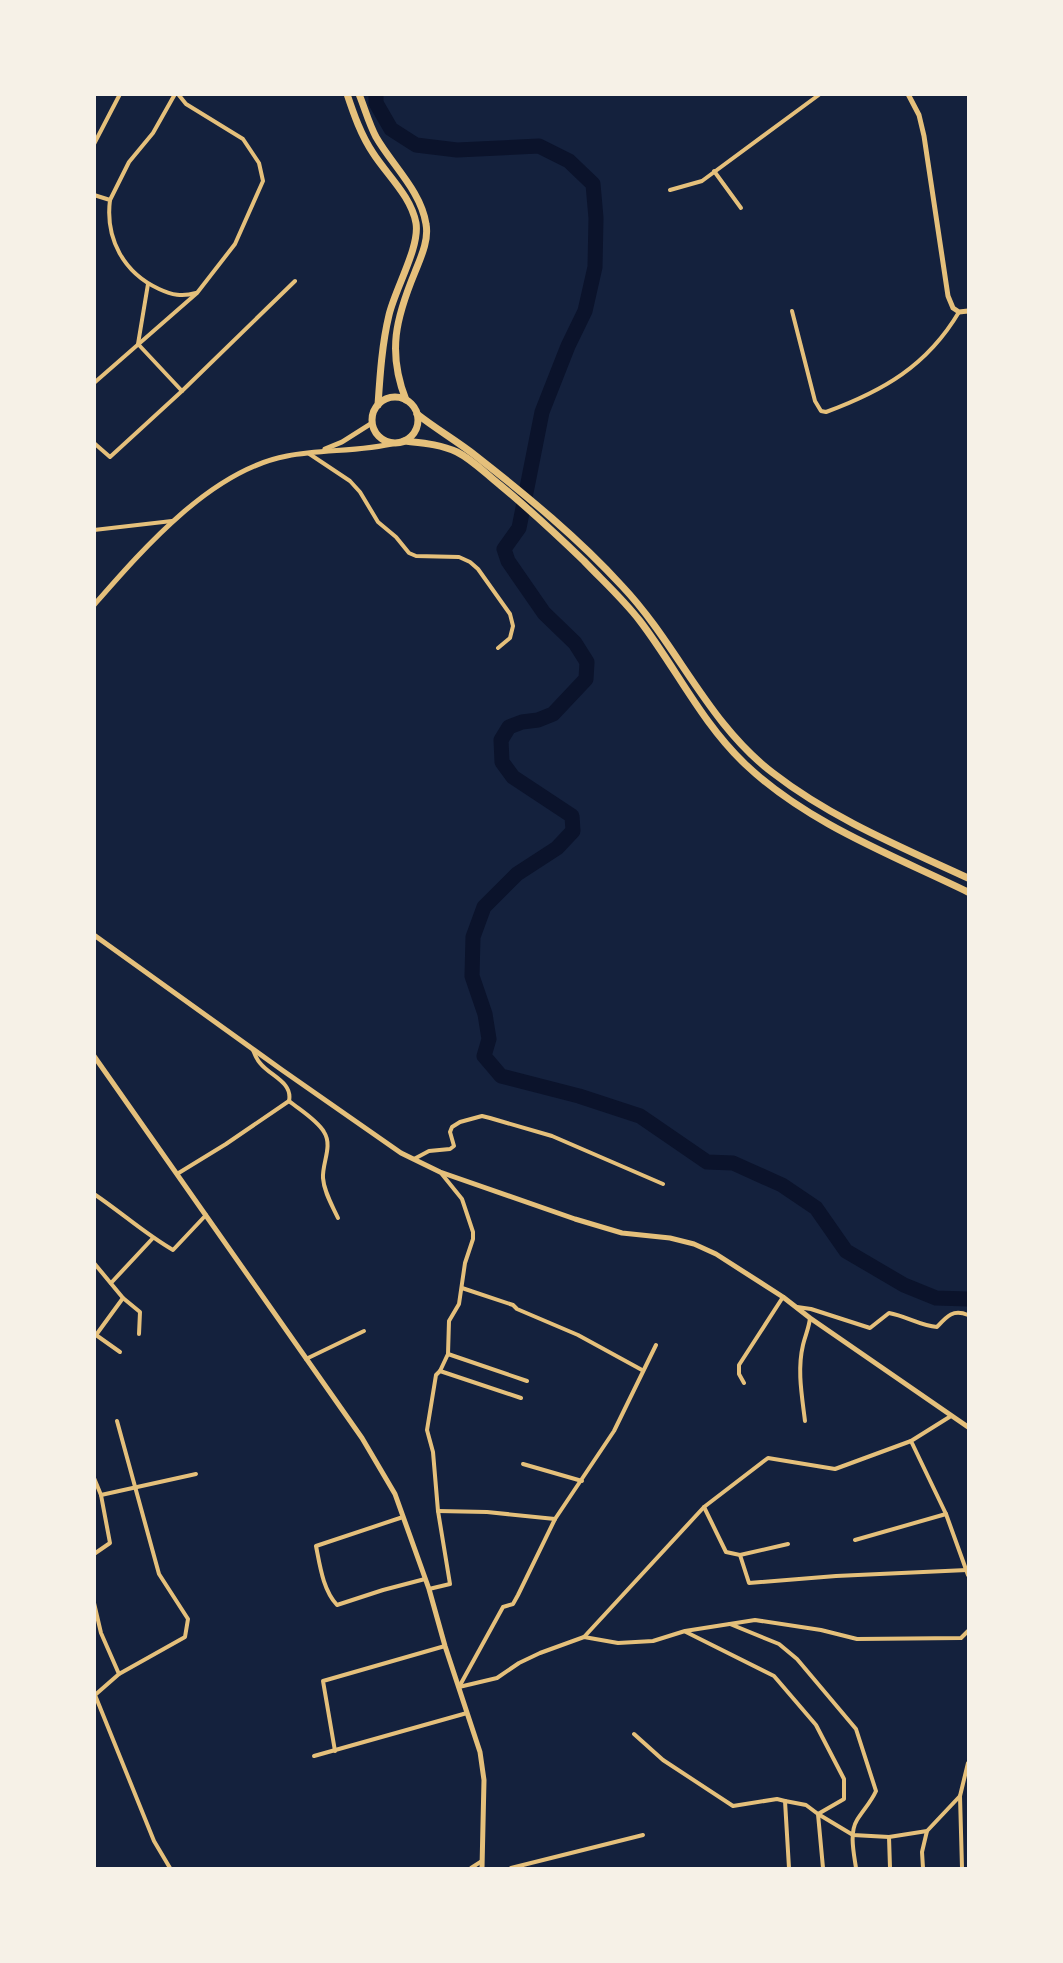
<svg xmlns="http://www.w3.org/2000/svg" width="1063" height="1963" font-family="'Titillium Web',sans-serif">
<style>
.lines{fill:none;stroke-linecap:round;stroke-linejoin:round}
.river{stroke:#0b132b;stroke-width:15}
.minor{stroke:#e5c07b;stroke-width:4}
.tertiary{stroke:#e5c07b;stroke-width:5}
.secondary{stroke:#e5c07b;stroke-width:5}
.trunk{stroke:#e5c07b;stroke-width:7}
</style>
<rect width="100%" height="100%" fill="#14213d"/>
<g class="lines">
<path class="river" d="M376,94V103L391,129L416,145L457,150L539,146L569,161L593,184L596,218L595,267L585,311L568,346L542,412L519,528L504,549L508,561L544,613L575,643L587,662L586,679L553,714L538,720L522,722L509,727L501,740L502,762L513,777L572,816L573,831L557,848L517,874L484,907L473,937L472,976L485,1014L489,1039L484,1056L501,1076L579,1096L640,1116L707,1162L733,1163L782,1185L816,1208L846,1251L904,1285L936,1298L968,1299"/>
<g class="minor">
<path d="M94,144L120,94"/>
<path d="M714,171L741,208"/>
<path d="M670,190L702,181L820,94"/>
<path d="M94,195L110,200C105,239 124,273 159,289C172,295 182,297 196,293"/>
<path d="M110,200L129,162L153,133L175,94"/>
<path d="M148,284L138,344L182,391"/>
<path d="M792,311L815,401L821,411L826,412C883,391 927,366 959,312"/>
<path d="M94,383L197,293L235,244L263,181L259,163L243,139L186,104L178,94"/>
<path d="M94,443L110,457L182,391L295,281"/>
<path d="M308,453L350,481L360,492L378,522L396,537L409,553L416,556L459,557L470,562L478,569L510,614L513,626L510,638L498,648"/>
<path d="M94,530L172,521"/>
<path d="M289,1101C300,1110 317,1120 324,1132C333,1146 322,1163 323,1178C324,1192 332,1205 338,1218"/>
<path d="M414,1159L429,1151L450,1149L454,1146L450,1132L452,1127L460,1122L482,1116L490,1118L552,1136L663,1184"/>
<path d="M177,1174L226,1144L289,1101C293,1082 270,1076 260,1063C257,1060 255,1055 253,1050"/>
<path d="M94,1194C121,1212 145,1234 173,1250L206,1215"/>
<path d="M94,1263L123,1298L140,1312L139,1334"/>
<path d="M111,1283L153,1238"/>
<path d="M462,1288L513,1305L517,1309L578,1335L642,1370"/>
<path d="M797,1307L811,1309L870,1328L889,1313C906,1316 921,1326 937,1327C947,1316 953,1309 968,1315"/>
<path d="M120,1352L96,1335L123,1298"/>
<path d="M448,1354L527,1381"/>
<path d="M306,1359L364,1331"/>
<path d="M440,1371L521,1398"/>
<path d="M744,1383L739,1374V1365L783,1297"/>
<path d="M951,1416L911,1441L946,1514L968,1575"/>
<path d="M117,1421L159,1574L188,1619L185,1637L119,1674L95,1695L154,1841L170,1868"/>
<path d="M805,1421C802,1396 797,1370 803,1345C805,1336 809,1328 810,1318"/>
<path d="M523,1464L582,1481"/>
<path d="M94,1478L101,1495L110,1543L94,1554"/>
<path d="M101,1495L196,1474"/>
<path d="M704,1507L726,1552L740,1555L749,1583L836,1576L967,1570"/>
<path d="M438,1511L487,1512L555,1519"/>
<path d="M403,1517L316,1546C320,1566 323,1590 337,1605L383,1590L425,1579"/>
<path d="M855,1540L946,1514"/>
<path d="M740,1555L788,1544"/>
<path d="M429,1589L450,1584L438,1511L433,1452L427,1430L436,1375L440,1371L448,1354L449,1321L459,1304L465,1263L473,1239V1232L462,1199L441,1173"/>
<path d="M94,1603L101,1633L119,1674"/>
<path d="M730,1624L779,1644L797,1659L856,1729L876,1791C871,1802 864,1809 857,1820C849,1833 854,1854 856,1868"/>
<path d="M686,1632L774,1676L816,1725L844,1779V1799L818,1814L823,1868"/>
<path d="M584,1637L704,1507L768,1458L835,1469L911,1441"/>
<path d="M459,1687L497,1678L519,1663L540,1653L584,1637L618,1643L653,1641L685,1631L755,1620L821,1630L857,1639L961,1638L968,1631"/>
<path d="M459,1687L503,1607L513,1604L518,1595L555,1519L614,1431L656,1345"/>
<path d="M634,1734L663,1760L733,1806L777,1799L785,1801"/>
<path d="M335,1751L323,1681L445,1646"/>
<path d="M314,1756L467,1713"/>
<path d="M960,1796L962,1868"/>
<path d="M889,1837L890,1868"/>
<path d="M471,1868L482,1861"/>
<path d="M511,1868L643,1835"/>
<path d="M789,1868L785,1801L806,1805L818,1814L853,1835L889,1837L927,1831L960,1796L968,1763"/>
<path d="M923,1868L922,1852L927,1831"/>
</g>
<g class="tertiary">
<path d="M908,94L919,115L924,136L948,296L953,308L959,312L968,311"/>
<path d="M325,449L342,442L372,423"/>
<path d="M94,605C143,549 211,470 287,456C323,449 360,452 396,443"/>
<path d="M94,935L282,1070L401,1153L440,1172L575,1219L622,1233L670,1238L694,1244L716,1254L783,1297L810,1318L968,1427"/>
</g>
<path class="secondary" d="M94,1056L362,1438L395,1494L429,1589L445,1646L480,1752L484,1780L482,1868"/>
<g class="trunk">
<path d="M347,94C354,115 361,135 373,153C387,175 411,196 416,223C420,247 395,289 389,315C382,344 380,375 378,405"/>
<path d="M359,94C365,109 369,124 376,137C392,165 421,191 426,224C429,240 421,257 415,272C396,318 387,352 406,400"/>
<circle cx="395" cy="420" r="23"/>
<path d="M417,414C436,429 457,441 476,456C527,496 578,538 622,586C677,644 708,724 773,773C831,818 901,847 968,878"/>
<path d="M404,441C422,443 440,444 457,452C473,460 486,474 500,485C529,509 557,535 584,561C603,581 623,599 640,621C676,668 701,722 745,764C807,823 892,855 968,892"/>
</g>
</g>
<rect width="1063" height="1963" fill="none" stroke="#f6f1e7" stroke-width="192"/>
</svg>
